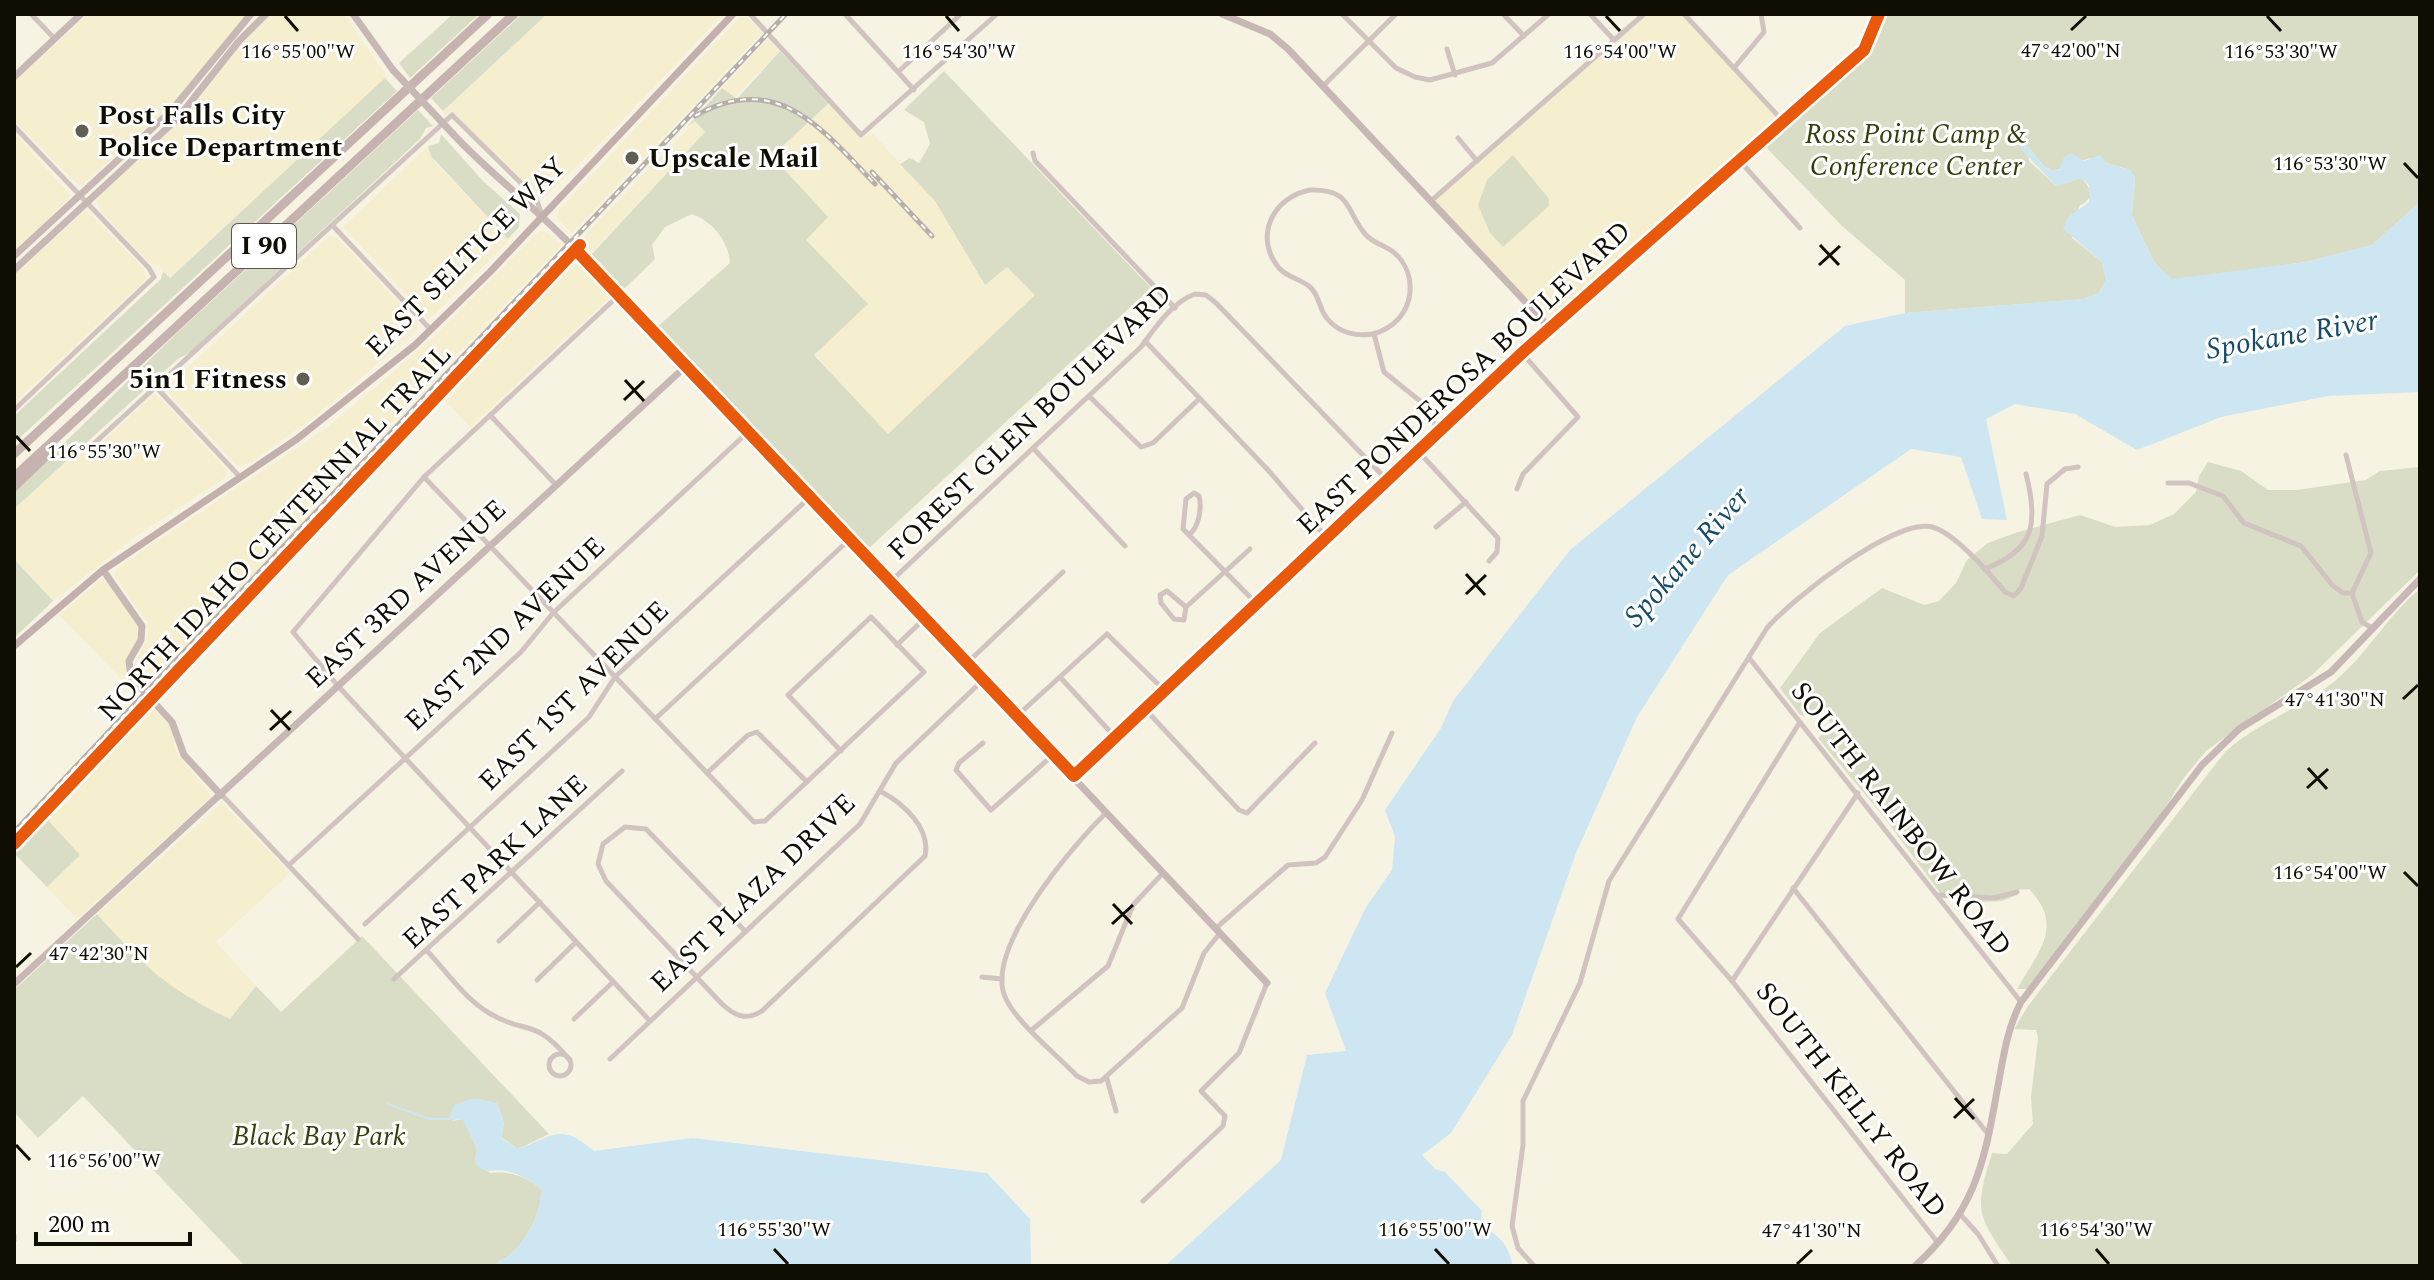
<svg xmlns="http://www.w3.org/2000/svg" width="2434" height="1280" font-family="Spectral,serif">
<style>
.built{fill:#f5efcf}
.green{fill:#d9ddc5}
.water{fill:#cde6f2}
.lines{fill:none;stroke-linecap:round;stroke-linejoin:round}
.stream{stroke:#cde6f2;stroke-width:2}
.street{stroke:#d1c3bf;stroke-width:5}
.secondary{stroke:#c8b8b5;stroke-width:7}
.primary{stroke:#c3b0ad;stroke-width:7}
.highway{stroke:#c6b3af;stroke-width:9}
.rail-casing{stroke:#b7aea9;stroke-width:5}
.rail{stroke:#fff;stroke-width:2;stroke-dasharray:6;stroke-linecap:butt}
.secondary-bridge{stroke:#c8b8b5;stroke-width:7}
.cycleway-casing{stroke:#fff;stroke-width:17}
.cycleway{stroke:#e8590c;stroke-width:12}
.ticks{fill:none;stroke:#100e03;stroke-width:3}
.poi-dot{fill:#605e51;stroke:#fff;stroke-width:3}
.labels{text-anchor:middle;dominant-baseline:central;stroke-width:6;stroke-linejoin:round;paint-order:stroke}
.shield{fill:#fff;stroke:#58564f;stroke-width:2}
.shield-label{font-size:26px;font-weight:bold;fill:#100e03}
.poi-label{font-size:28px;font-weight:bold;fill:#100e03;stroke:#fff;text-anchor:start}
.park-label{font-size:28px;font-style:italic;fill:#333f0a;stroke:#fff}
.street-label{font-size:28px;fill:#100e03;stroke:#fff}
.water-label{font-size:30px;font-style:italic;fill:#164c6a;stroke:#fff}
.ticks-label{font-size:20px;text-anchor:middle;fill:#100e03;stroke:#fff;stroke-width:6;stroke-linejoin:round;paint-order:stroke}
</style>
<rect width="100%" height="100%" fill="#f6f3e3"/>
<g class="built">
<path d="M89,14H247L173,105L80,187L14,120V82Z"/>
<path d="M270,14H344L387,77L169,278L160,266L149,263L100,211L96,199L189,112L246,37Z"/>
<path d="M547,14H723L617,126L549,194L542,197L500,162L452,111L446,115L443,111Z"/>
<path d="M1644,14H1683L1782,120L1550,328L1431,201Z"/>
<path d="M740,17H747L762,33L572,233L557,219L559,210Z"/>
<path d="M768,39L780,51L733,99L722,88Z"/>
<path d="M829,103L859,138L873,134L935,201L985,285L1007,267L1036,295L889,435L814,354L806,239L772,156Z"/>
<path d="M695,121L706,131L589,255L578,242Z"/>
<path d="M14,133L71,196L14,252Z"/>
<path d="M428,146L435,162L509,241L429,319L343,227Z"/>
<path d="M86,210L144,269L146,279L14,403V274Z"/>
<path d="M544,230L562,245L348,468L313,505L316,508L146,688L136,676L134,665L148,638V623L114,576L117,568L328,427L425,345L538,232Z"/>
<path d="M329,236L336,237L418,323V329L316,416L251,462L238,467L169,393L168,386Z"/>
<path d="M573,257L608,292L609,298L470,427L441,396Z"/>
<path d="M153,395L159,397L227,470L226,477L135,537L53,601L14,559V509L82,445L90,453Z"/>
<path d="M99,582L108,583L137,622L138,637L125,667L137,695L59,615Z"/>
<path d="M150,704L170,726L177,754L212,796L77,919L47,887L80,855L45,817Z"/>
<path d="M222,803L290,873L216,942L256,986L230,1019L181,995L149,972L97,914Z"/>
</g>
<g class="green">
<path d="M453,14H479L410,78L399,63Z"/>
<path d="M522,14H547L443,111L431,98Z"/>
<path d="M1883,14H2420V202L2372,245L2306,262L2172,280L2154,262L2132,216L2135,178L2130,170L2090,158L2053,171L2044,166L2027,146L2029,161L2056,186L2081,178C2093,189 2094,199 2079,206L2072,238L2102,262L2106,280L2099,293L2084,299L1905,313V280L1842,226L1762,143L1868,52Z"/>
<path d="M780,51L829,103L772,156L828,217L806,240L868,304L814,355L888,434L1035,295L1007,267L985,285L935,201L900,164L910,158L919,163L930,144L924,122L904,110L944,71L1151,288L867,550L657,327L730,263C729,242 713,222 692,214L665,227L652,245L655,259L623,290L590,256L705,132L695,121L686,128L722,88L737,99Z"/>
<path d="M385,78L397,91L14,443V416L161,279L163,271L170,278Z"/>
<path d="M418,110L433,126L426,128L420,139L190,353L179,358L14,509V492L177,333Z"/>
<path d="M441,134L483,181L520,214L519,227L508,239L431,156L428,146L439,143Z"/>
<path d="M1513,155L1549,199V206L1503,247L1490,233L1478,205L1487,180Z"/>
<path d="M2208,462L2241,471L2268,490H2297L2366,480L2380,471L2420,467V570L2312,675L2206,751L2183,779L2157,821L2027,989H2017C2038,952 2065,926 2029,889L2015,890L2017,895L2002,901L1980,902L1944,898L1883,816L1818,738L1833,726L1826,718L1800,715L1780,688L1820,633L1882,588L1924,605L1939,601L1956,583L1967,560L1988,543L2015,533L2080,515L2115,527L2150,525L2174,514L2196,492L2199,476Z"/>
<path d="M14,559L53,601L14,638Z"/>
<path d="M2420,589V1265L2012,1266C1978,1215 1973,1213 1992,1153L2007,1154L2033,1124L2031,1097L2038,1038L2036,1030L2014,1029L2028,1006L2225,752C2258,722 2300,709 2335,681C2367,654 2388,615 2420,589Z"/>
<path d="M45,817L80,855L47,887L14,853Z"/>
<path d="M97,914C145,967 164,987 230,1019L256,986L281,1012L362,936L549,1134L518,1149L501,1137L504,1123L497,1103L451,1121L463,1119L477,1149L475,1162L490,1173C509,1170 526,1177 541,1189C542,1212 528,1238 511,1254C505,1259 500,1259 495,1266H245L83,1096L38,1138L14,1112V990Z"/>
</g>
<g class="water">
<path d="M2024,143L2044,166L2053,171L2060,169L2064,157L2072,153L2084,161L2100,155L2106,163L2130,170L2135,177L2132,216L2154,262L2172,279L2306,262L2372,245L2420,202V392L2328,396L2221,417L2137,450L2075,414L2015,404L1986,419L2007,520L1982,519L1961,457L1911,449L1728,575L1637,717L1576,853L1512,1035L1451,1133L1422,1155L1435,1169L1445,1172L1482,1211L1481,1222C1498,1240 1506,1237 1513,1266H1165L1281,1160L1307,1055L1346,1051L1325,993L1366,907L1392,870L1395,837L1385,810L1441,728L1453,701L1570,550L1845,326L1905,313L2084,299L2099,293L2106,280L2102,262L2063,229L2068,217L2089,202V185L2081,178L2056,186L2020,148Z"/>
<path d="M474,1098L497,1103L504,1123L501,1138L518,1149C554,1136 560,1122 594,1151L692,1138L987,1173L1030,1219L1031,1266H495C500,1259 505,1259 511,1254C528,1238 542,1212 541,1189C531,1181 518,1173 505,1171C491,1169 485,1175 475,1163L477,1149L463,1120L449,1119L454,1105Z"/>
</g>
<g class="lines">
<path class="stream" d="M388,1104L429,1119H449"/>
<g class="street">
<path d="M31,14L54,38"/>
<path d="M750,14L861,135L997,14"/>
<path d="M845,14L898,72"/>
<path d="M1342,14L1396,68L1415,77L1430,80L1492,63L1549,14"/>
<path d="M1503,14L1524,36"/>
<path d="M1590,14L1614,40"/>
<path d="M1684,14L1782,120"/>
<path d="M1447,49L1455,75"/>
<path d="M1734,68L1764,32L1761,14"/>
<path d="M1323,86L1396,14"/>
<path d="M914,90L898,72L961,14"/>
<path d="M14,126L149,268L154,277L14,410"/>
<path d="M1458,138L1477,161"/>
<path d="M1033,153L1035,161L1175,308"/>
<path d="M1738,159L1800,228"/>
<path d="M1310,190C1354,189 1345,212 1366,235C1373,243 1384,245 1392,251C1416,269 1416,306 1393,324C1372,341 1339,338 1324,314C1319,305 1318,294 1310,287C1301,279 1288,278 1279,268C1253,237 1273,197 1310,190Z"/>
<path d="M1431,201L1644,14"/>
<path d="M333,226L431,330"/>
<path d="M619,295L424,477L293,632L338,686L650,1021"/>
<path d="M1374,334L1384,372L1420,401L1439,431"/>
<path d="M1145,341L1268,470L1326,537"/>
<path d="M156,387L240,477"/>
<path d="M1089,396L1141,447L1153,443L1199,399"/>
<path d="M490,415L557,486"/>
<path d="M1033,448L1125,546"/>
<path d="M87,450L452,115L536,198L542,215"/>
<path d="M1418,451L1498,538L1497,552L1489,561"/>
<path d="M2346,455L2371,553L2352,593L2362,622L2372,628"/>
<path d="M424,477L754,822L765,821L924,672L871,617L788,695L841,751"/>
<path d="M2168,483H2189L2223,496L2244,523L2301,546L2333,586L2343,593H2352"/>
<path d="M1517,489L1523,474L1578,417L1522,353"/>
<path d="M1436,527L1466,502"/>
<path d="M1189,535C1199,527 1202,508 1199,496L1194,493L1186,499L1183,529L1256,603"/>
<path d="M1984,569C2034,551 2039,524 2026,474"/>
<path d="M891,581L1141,347C1155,328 1172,302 1195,294L1206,295L1216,303L1387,480"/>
<path d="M1186,607L1167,591L1160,595L1161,603L1174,619L1184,620L1186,607L1250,549"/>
<path d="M897,645L925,618"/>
<path d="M1750,659L2021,1002"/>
<path d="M967,663L1063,572"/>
<path d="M1060,677L1115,737"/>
<path d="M1145,709L1239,810L1247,813L1315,743"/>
<path d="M1017,716L1107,634L1164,690"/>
<path d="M655,719L850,539"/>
<path d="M1800,722L1678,919L1732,981L1938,1243"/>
<path d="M983,743L959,763L956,770L991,810L1053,755"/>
<path d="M707,773L748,735L757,732L807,782"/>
<path d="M222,795L358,939"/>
<path d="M1106,813C1073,845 982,951 1006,999C1018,1024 1057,1055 1077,1076L1089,1082L1101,1081L1182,1008L1204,953L1220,933"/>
<path d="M289,865L521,652L553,613L748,432"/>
<path d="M1793,888L1988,1134"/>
<path d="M1938,895L1994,898L2017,892"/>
<path d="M365,924L572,733L589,717L615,677L810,497"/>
<path d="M1216,928L1288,865L1316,863L1325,857L1362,800L1392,733"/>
<path d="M745,931L646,829L625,827L603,844L598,864L606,881L722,1004C735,1016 746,1021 762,1011L925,856C931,828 903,803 880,791"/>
<path d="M499,941L540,902"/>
<path d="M428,952C447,972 465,999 489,1013C525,1035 534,1017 568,1058"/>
<path d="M982,977L1002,979"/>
<path d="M394,979L622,771"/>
<path d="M537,980L576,942"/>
<path d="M1732,981L1858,793"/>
<path d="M574,1019L613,982"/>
<path d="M1033,1029L1108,966L1133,905L1163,873"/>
<circle cx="560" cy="1065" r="11"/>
<path d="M610,1059L860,824L896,763L983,680"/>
<path d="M1107,1079L1116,1111"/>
<path d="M1143,1201L1223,1126L1225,1116L1201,1091L1239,1053L1267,983"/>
<path d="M1961,1215L1978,1234L1998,1266"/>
<path d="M14,1240V1236"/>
<path d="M1534,1266L1518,1248L1512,1226L1523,1145V1101L1580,983L1609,881L1767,628C1792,599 1894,518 1932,527C1955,533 1990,574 2005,592L2014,596L2021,588L2042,536L2047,484L2065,469L2078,467"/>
</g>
<g class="secondary">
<path d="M353,14L393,70"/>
<path d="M1222,14L1270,34L1288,49L1550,328"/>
<path d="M14,77L81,14"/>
<path d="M453,134C490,174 533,205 570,244L1267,983"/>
<path d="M14,256L172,110L251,14"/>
<path d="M14,270L178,118L239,41L266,14"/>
<path d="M103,570L142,626L141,640L129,661L131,677L172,722L184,755L221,795"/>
<path d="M1074,776L1522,353L1864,50L1879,14"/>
<path d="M14,984L686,366"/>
<path d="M1915,1266C1973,1214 1984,1166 1997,1091C2003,1060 2006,1031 2021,1002L2202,765L2239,729L2331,672L2420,579"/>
</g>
<path class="primary" d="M14,646L103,570L297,439L415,345L490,272L733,14"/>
<g class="highway">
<path d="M14,454L488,14"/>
<path d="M14,477L514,14"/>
<path d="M14,487L46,456"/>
</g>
<g class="rail-casing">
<g id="rail">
<path d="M695,116C777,69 823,130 875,184"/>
<path d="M872,172L932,236"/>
<path d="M14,832L786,14"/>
</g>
</g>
<use href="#rail" class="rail"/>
<path class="secondary-bridge" d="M393,70L453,134"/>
<g class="cycleway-casing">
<g id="cycleway">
<path d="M576,250L1074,776L1522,353L1864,50L1879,14"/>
<path d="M14,844L580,245"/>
</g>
</g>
<use href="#cycleway" class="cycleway"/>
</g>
<path class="ticks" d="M285,16L298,31M946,16L959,31M1606,16L1620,31M2267,16L2281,31M2071,30L2086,16M2404,163L2418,178M1820,245L1839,265M1819,265L1840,246M625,380L644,401M624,400L644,381M16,436L30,451M1466,574L1485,595M1466,594L1486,575M2403,699L2418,685M271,710L290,730M270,730L291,711M2308,768L2327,789M2307,788L2328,769M2404,872L2418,886M1113,904L1132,924M1112,924L1133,905M16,967L31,953M1955,1098L1974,1119M1954,1118L1974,1099M16,1145L30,1160M774,1249L788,1264M1435,1249L1449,1264M2096,1249L2109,1264M1797,1264L1812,1250"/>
<g class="poi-dot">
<circle cx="82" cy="131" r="8"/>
<circle cx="632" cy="158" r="8"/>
<circle cx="303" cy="379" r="8"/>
</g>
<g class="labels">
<rect class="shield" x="232" y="224" width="64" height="44" rx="6"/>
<g class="shield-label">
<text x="264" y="246">I 90</text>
</g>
<g class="poi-label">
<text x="98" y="115">Post Falls City<tspan x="98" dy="32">Police Department</tspan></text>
<text x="648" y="158">Upscale Mail</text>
<text x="287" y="379" text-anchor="end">5in1 Fitness</text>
</g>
<g class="park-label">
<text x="1916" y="134">Ross Point Camp &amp;<tspan x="1916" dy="32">Conference Center</tspan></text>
<text x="319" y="1136">Black Bay Park</text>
</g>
<g class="street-label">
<text transform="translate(466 257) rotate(-45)">EAST SELTICE WAY</text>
<text transform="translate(1464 378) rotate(-43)">EAST PONDEROSA BOULEVARD</text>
<text transform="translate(1030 422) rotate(-44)">FOREST GLEN BOULEVARD</text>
<text transform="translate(275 533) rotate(-47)">NORTH IDAHO CENTENNIAL TRAIL</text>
<text transform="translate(406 594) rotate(-43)">EAST 3RD AVENUE</text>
<text transform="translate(505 634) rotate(-44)">EAST 2ND AVENUE</text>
<text transform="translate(574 696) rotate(-45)">EAST 1ST AVENUE</text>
<text transform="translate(1901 819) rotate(52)">SOUTH RAINBOW ROAD</text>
<text transform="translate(495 862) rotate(-43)">EAST PARK LANE</text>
<text transform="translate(753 893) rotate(-44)">EAST PLAZA DRIVE</text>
<text transform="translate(1851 1100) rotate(52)">SOUTH KELLY ROAD</text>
</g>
<g class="water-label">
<text transform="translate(2292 335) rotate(-10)">Spokane River</text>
<text transform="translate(1687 557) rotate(-49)">Spokane River</text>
</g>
</g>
<g class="ticks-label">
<text x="2071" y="57">47°42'00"N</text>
<text x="298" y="58">116°55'00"W</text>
<text x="959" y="58">116°54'30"W</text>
<text x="1620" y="58">116°54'00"W</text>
<text x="2281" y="58">116°53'30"W</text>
<text x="2330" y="170">116°53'30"W</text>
<text x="104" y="458">116°55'30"W</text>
<text x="2335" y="706">47°41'30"N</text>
<text x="2330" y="879">116°54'00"W</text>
<text x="99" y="960">47°42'30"N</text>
<text x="104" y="1167">116°56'00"W</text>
<text x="774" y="1236">116°55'30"W</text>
<text x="1435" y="1236">116°55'00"W</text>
<text x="2096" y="1236">116°54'30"W</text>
<text x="1812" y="1237">47°41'30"N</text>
</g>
<rect width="2434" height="1280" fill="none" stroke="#100e03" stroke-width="32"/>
<path d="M36 1232v12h154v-12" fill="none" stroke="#100e03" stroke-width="4"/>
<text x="48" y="1232" font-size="24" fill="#100e03" stroke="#ffffff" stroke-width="6" paint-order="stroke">200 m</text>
</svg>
